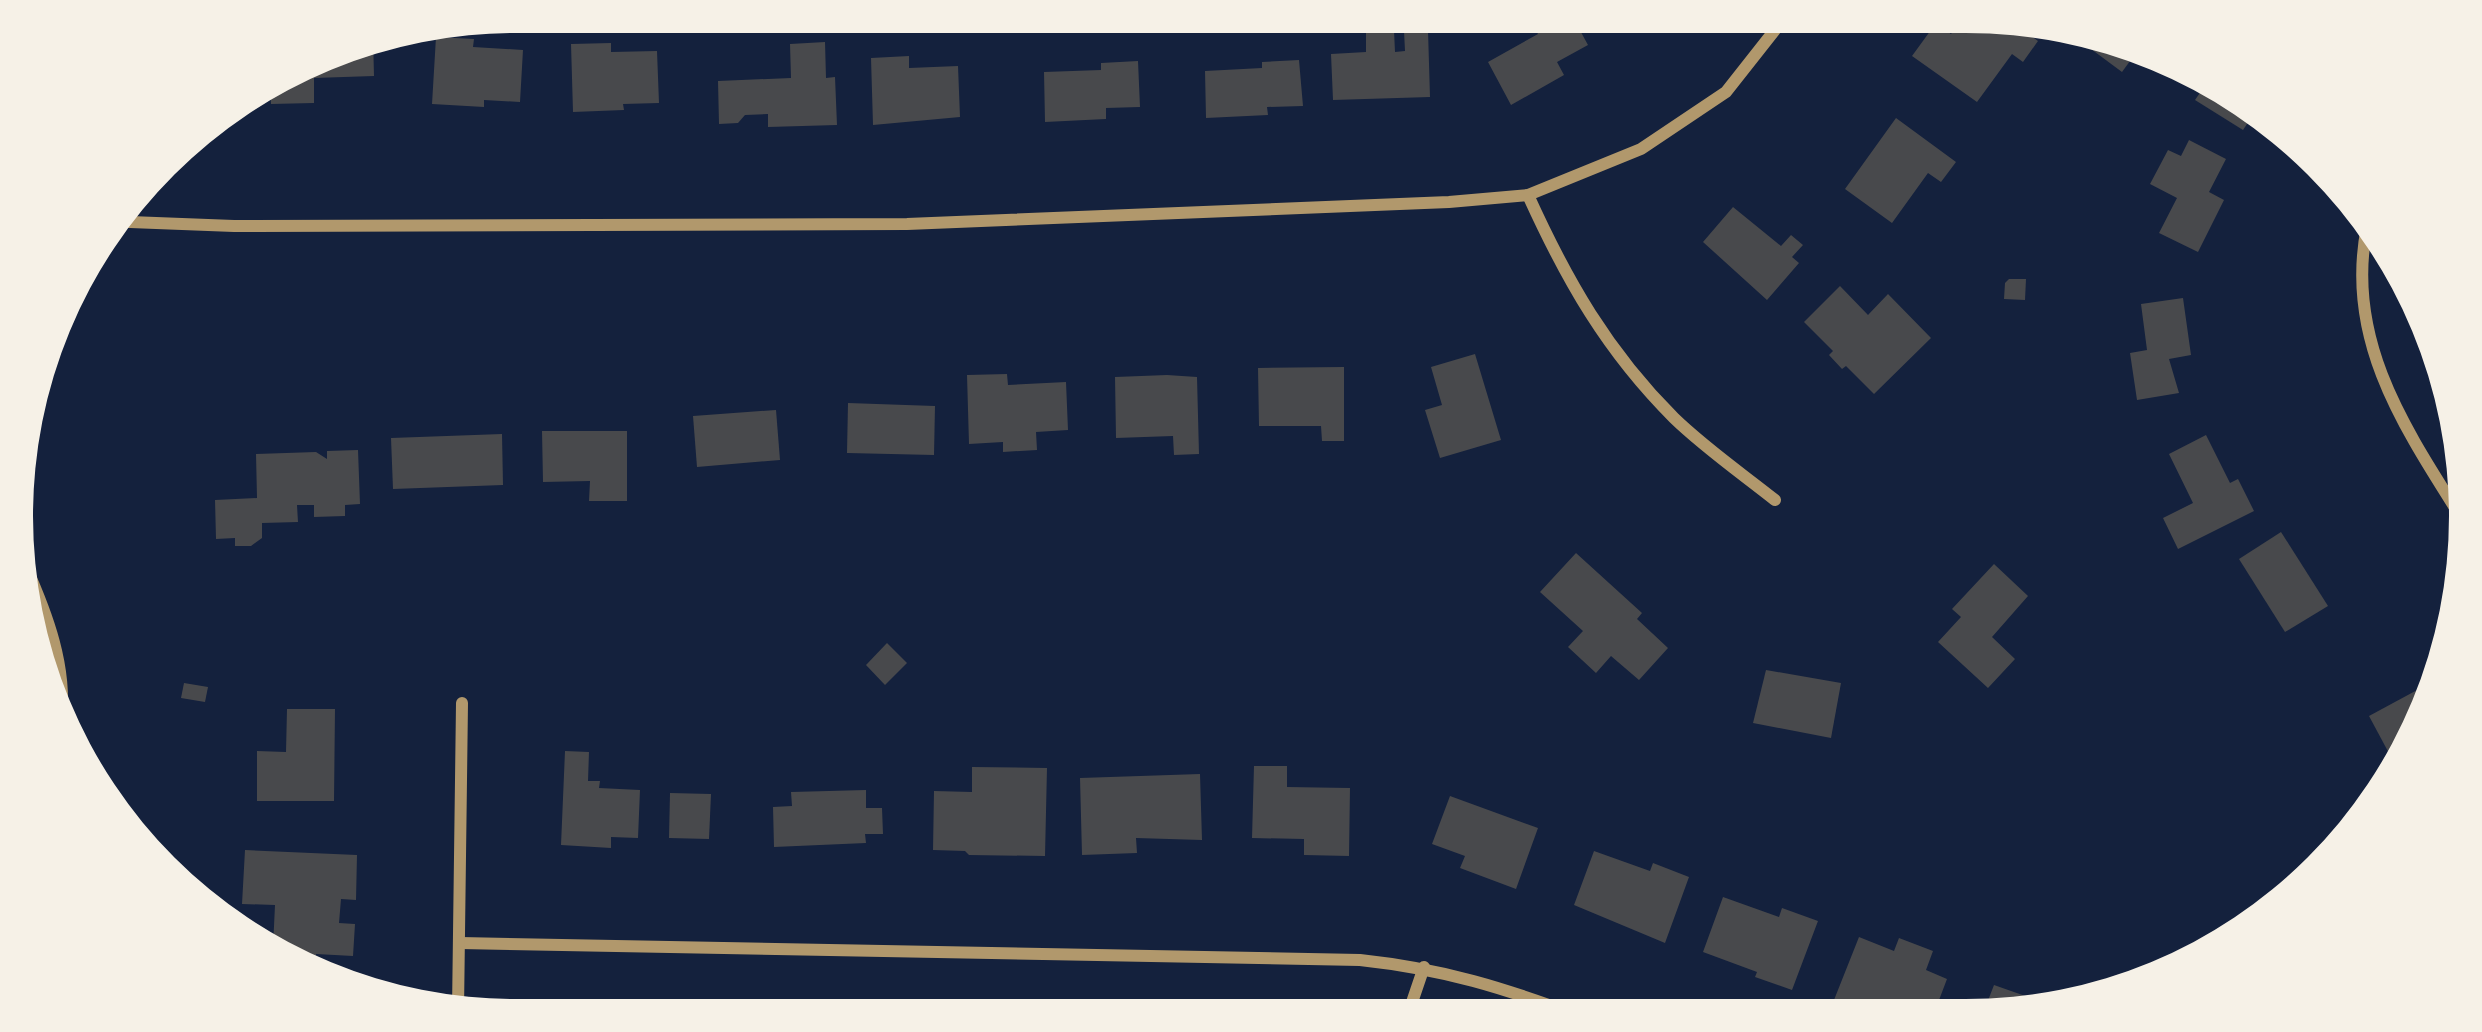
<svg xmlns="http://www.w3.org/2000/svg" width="2482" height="1032" font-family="'Playfair Display',serif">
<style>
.building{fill:#48494c}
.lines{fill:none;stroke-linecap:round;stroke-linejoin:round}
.minor{stroke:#b1986c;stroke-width:12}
</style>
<rect width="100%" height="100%" fill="#14213d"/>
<g class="building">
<path d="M1557,12H1570L1588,45L1557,62L1564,75L1511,105L1488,62L1538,34L1533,25Z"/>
<path d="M1967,12L2008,19L2038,41L2023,62L2012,54L1977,102L1912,56L1936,23L1951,34Z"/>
<path d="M1394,30L1395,52L1405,51L1404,31L1428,30L1430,97L1333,100L1331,54L1366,52V31Z"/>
<path d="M2102,35L2129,39L2141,46L2122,72L2091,49Z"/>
<path d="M373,36L374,76L314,78V103L271,104L270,87L353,39Z"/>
<path d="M436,37L474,39L473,47L523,50L520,102L484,100V107L432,104Z"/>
<path d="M825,42L826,78L835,77L837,125L768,127V114L745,115L738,123L719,124L718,81L791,78L790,44Z"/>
<path d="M611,43V52L657,51L659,103L623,104L624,110L573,112L571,44Z"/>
<path d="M909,56V68L958,66L960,117L873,125L871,58Z"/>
<path d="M1299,60L1303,106L1267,107L1268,115L1206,118L1205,71L1262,68V62Z"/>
<path d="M1138,61L1140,107L1106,108V119L1045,122L1044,72L1101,70V63Z"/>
<path d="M2206,84L2255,112L2243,130L2195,100Z"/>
<path d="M1896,118L1956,162L1941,182L1928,173L1892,223L1845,189Z"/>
<path d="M2189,140L2226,159L2209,192L2224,200L2198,252L2159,233L2177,198L2150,184L2168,150L2181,156Z"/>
<path d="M1733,207L1781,246L1791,235L1803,245L1792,257L1799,263L1767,300L1703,242Z"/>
<path d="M2009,279H2026L2025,300L2004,299L2005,283Z"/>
<path d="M1840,286L1868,315L1888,294L1931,338L1874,394L1846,366L1842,369L1829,355L1833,351L1804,322Z"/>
<path d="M2183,298L2191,355L2169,359L2179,393L2137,400L2130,353L2147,350L2141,304Z"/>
<path d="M1475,354L1501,440L1440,458L1425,410L1442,405L1431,367Z"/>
<path d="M1344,367V441H1322L1321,426H1259L1258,368Z"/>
<path d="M1007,374L1008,385L1066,382L1068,430L1036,432L1037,450L1003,452V442L969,444L967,375Z"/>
<path d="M1167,375L1197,377L1199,454L1174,455L1173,436L1116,438L1115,377Z"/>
<path d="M848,403L935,406L934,455L847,453Z"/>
<path d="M776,410L780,460L697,467L693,416Z"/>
<path d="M542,431H627V501H589L590,481L543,482Z"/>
<path d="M502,434L503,485L393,489L391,438Z"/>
<path d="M2206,435L2230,483L2238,479L2254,511L2178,549L2163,518L2193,503L2169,454Z"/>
<path d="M358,450L360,504L345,505V516L314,517V505H297L298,522L262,523V538L251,546H235V538L216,539L215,500L257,498L256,454L316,452L327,459V451Z"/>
<path d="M2281,532L2328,606L2285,632L2239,559Z"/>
<path d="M1576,553L1642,613L1637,619L1668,648L1639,680L1611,656L1596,673L1568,647L1583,631L1540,592Z"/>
<path d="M1994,564L2028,596L1992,637L2015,659L1988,688L1938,642L1961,617L1952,609Z"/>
<path d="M887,643L907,663L885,685L866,665Z"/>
<path d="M1766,670L1841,683L1831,738L1753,723Z"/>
<path d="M184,683L208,687L205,702L181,698Z"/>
<path d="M2419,689L2429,708L2398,770L2369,716Z"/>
<path d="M287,709H335L334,801H257V751L286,752Z"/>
<path d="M565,751L589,752L588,781H600L599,788L640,790L638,838L611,837V848L561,845Z"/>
<path d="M1254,766H1287V787L1350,788L1349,856L1304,855V839L1252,838Z"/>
<path d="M972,767L1047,768L1045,856L969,855L965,851L933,850L934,791L972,792Z"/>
<path d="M1200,774L1202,840L1136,838L1137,853L1082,855L1080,778Z"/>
<path d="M866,790V808H882L883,834H865L866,843L774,847L773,807L792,806L791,792Z"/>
<path d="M670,793L711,794L709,839L669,838Z"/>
<path d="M1450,796L1538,828L1516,889L1460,868L1465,856L1432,844Z"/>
<path d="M245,850L357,855L356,900L341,899L339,923L355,924L353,956L316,954V960L295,959L273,947L275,905L242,904Z"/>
<path d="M1594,851L1650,871L1653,863L1689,877L1665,943L1574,905Z"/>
<path d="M1723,897L1779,917L1782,908L1818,921L1792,990L1755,977L1757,972L1703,952Z"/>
<path d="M1859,937L1894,951L1899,938L1933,951L1926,970L1947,979L1933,1016H1862L1832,1005Z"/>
<path d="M1994,985L2031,998L2027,1009L2040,1013L1982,1016Z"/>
</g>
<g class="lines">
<g class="minor">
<path d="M1528,195C1567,281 1607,351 1674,418C1705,448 1741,473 1775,500"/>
<path d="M118,218L130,222L234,226L907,224L1449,202L1528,195L1641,149L1726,92L1789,12"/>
<path d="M2367,227C2344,341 2406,430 2464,522"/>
<path d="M26,567C47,614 67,667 61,719"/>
<path d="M460,943L1360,960C1444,969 1504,988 1582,1017"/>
<path d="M458,1010L462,703"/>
<path d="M1407,1017L1424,967"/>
</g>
</g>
<path d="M0 0H2482V1032H0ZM516 33H1966A483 483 0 0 1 2449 516V516A483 483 0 0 1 1966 999H516A483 483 0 0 1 33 516V516A483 483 0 0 1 516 33Z" fill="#f6f1e7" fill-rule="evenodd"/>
</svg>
